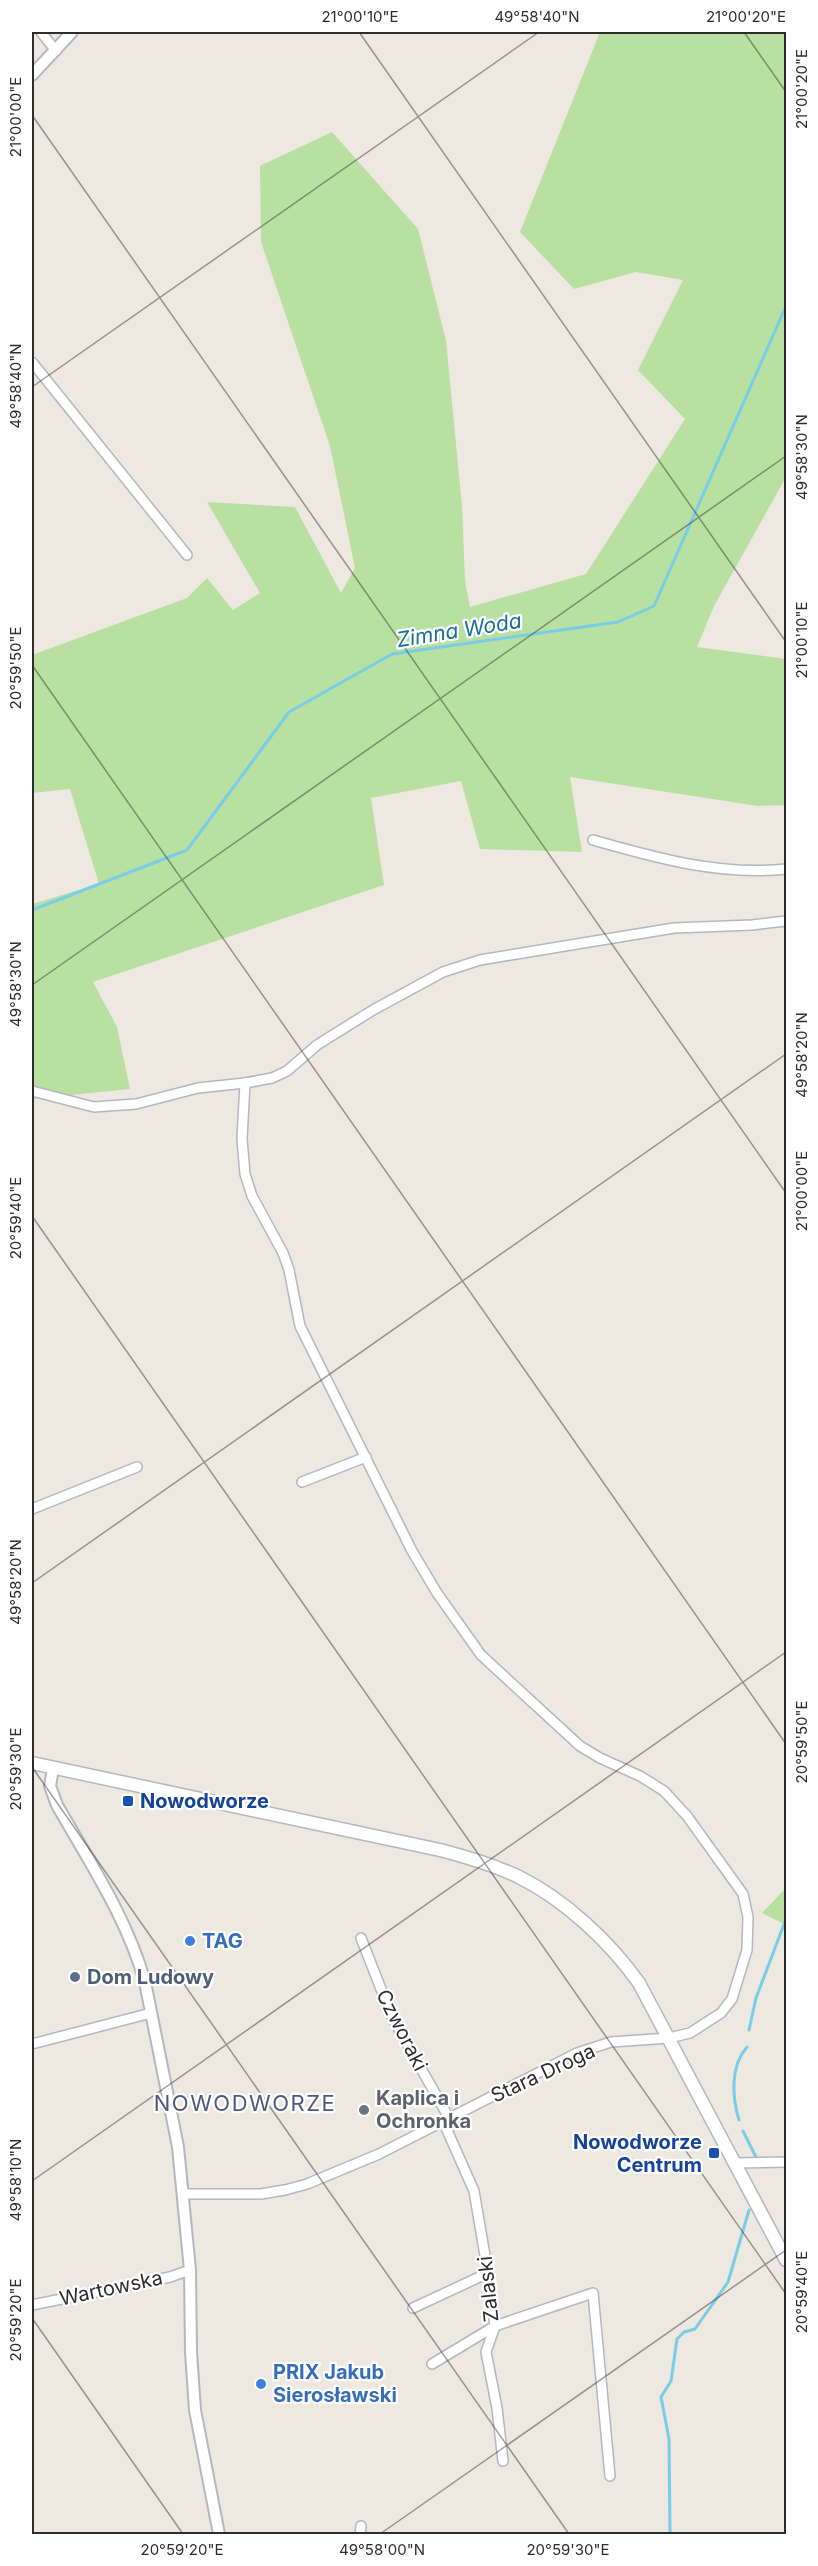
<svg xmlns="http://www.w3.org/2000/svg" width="818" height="2566" font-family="Inter,sans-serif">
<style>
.green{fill:#b8e0a1}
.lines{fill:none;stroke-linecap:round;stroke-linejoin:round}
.stream{stroke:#7acde8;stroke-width:3}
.minor-casing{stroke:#b4b7bf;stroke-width:12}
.tertiary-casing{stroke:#b4b7bf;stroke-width:14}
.secondary-casing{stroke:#b4b7bf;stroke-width:15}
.minor{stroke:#fff;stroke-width:9}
.tertiary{stroke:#fff;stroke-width:10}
.secondary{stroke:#fff;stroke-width:12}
.ticks{fill:none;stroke:#2d2d2d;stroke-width:1.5;stroke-opacity:0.45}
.transit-dot{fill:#1a4fb4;stroke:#fff;stroke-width:2}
.shop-dot{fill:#3f7fe0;stroke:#fff;stroke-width:2}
.service-dot{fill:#5c6f8a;stroke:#fff;stroke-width:2}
.worship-dot{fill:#6b7280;stroke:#fff;stroke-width:2}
.labels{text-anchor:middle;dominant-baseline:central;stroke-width:4.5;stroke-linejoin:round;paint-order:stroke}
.transit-label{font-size:20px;font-weight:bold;fill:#164399;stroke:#fff;text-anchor:start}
.shop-label{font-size:20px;font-weight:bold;fill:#366cbe;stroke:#fff;text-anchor:start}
.service-label{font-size:20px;font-weight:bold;fill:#4e5e75;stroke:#fff;text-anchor:start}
.street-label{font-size:20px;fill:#2d2d2d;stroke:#fff}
.worship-label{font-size:20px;font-weight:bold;fill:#5b616d;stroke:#fff;text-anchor:start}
.water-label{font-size:21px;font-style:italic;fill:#166e98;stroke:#fff}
.quarter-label{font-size:22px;letter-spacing:1.5px;fill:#4f587c;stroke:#fff}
.neatline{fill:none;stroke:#2d2d2d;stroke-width:2}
.ticks-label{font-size:15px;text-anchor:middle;fill:#2d2d2d}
</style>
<rect width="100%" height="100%" fill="#ede8e0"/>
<g class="green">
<path d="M600,32H786V477L714,606L697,647L786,659V805L758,806L570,777L582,852L480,849L461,781L371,798L384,885L93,982L117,1027L130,1089L32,1099V904L99,884L70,789L32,793V655L187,598L207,578L233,610L260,593L207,502L295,507L341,593L355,568L330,446L261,242L260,166L332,132L418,229L446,341L462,506L465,581L470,607L586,574L685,419L638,370L683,280L636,272L574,289L520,232Z"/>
<path d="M786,1888V1925L762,1913Z"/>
</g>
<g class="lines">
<g class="stream">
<path d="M32,910L187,850L289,712L392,654L618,622L654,606L786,306"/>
<path d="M749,2030L756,1998L786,1919"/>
<path d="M739,2120C732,2097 730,2066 747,2047"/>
<path d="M743,2131L756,2157"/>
<path d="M670,2534L669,2439L661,2397L671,2381L677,2339L684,2332L695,2329L728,2282L749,2210"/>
</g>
<g class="minor-casing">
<g id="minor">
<path d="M41,32L56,51"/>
<path d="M32,362L187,555"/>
<path d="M593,840C656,858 720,876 786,869"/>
<path d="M32,1091L94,1107L136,1104L198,1088L245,1083"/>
<path d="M302,1482L366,1457"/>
<path d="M32,1509L137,1467"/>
<path d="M361,1938L392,2017L449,2118"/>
<path d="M32,2044L151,2013"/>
<path d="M443,2121L474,2191L488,2273L495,2326L486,2352L497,2408L503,2461"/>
<path d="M733,2163L786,2162"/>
<path d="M184,2194H261L285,2190L307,2184L379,2154L577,2053L611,2042L669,2038L690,2033L721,2013L732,1999L747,1950L748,1917L743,1894L687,1816L664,1791L640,1776L600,1758L580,1746L481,1655L437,1593L412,1551L300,1326L289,1270L283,1253L252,1196L245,1174L242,1139L245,1083L272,1078L287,1071L317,1045L373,1010L443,972L480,960L674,928L752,925L786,921"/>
<path d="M32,2305L170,2277L190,2270"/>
<path d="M413,2308L488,2273"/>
<path d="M432,2364L495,2326L593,2293L610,2476"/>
<path d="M360,2534L361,2526"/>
</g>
</g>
<g class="tertiary-casing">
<g id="tertiary">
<path d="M32,75L72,32"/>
<path d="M53,1769L50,1786L57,1805C90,1863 127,1918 145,1982L178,2147L190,2270L191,2352L195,2410L219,2534"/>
</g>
</g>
<g class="secondary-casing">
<path id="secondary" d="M32,1763L440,1850C467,1857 494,1865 519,1877C565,1900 609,1941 639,1983L786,2260"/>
</g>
<use href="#minor" class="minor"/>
<use href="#tertiary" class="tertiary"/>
<use href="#secondary" class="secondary"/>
</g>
<path class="ticks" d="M359,32L786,642M744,32L786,92M32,115L786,1193M32,387L539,32M32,665L786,1744M32,985L786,456M32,1216L786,2294M32,1583L786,1054M32,1767L569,2534M32,2181L786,1652M32,2318L183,2534M380,2534L786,2250"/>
<g class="transit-dot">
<rect x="122" y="1795" width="12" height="12" rx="3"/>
<rect x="708" y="2147" width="12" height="12" rx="3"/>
</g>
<g class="shop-dot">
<circle cx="190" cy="1941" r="6"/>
<circle cx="261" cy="2384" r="6"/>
</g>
<circle class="service-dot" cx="75" cy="1977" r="6"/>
<circle class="worship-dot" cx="364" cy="2110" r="6"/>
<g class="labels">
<g class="transit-label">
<text x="140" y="1801">Nowodworze</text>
<text x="702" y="2142" text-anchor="end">Nowodworze<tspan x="702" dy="23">Centrum</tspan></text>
</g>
<g class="shop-label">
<text x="202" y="1941">TAG</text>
<text x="273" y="2372">PRIX Jakub<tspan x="273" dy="23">Sierosławski</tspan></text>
</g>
<g class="service-label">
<text x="87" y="1977">Dom Ludowy</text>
</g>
<g class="street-label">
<text transform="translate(402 2030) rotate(63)">Czworaki</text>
<text transform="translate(543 2073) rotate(-25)">Stara Droga</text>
<text transform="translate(111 2288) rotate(-12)">Wartowska</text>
<text transform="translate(488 2289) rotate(-96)">Zalaski</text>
</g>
<g class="worship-label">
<text x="376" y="2098">Kaplica i<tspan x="376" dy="23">Ochronka</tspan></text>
</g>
<g class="water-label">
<text transform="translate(459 630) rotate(-9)">Zimna Woda</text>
</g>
<g class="quarter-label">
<text x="245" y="2103">NOWODWORZE</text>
</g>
</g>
<rect width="818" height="2566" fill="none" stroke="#ffffff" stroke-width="66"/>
<rect x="33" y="33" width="752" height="2500" class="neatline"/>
<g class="ticks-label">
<text x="360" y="22">21°00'10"E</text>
<text x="537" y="22">49°58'40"N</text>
<text x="746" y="22">21°00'20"E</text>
<text transform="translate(802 89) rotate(-90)" y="5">21°00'20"E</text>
<text transform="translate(16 117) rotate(-90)" y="5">21°00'00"E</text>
<text transform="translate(16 386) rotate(-90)" y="5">49°58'40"N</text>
<text transform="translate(802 457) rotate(-90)" y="5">49°58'30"N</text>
<text transform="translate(802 640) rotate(-90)" y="5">21°00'10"E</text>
<text transform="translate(16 668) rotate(-90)" y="5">20°59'50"E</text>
<text transform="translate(16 984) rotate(-90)" y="5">49°58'30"N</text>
<text transform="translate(802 1055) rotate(-90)" y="5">49°58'20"N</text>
<text transform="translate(802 1191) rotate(-90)" y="5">21°00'00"E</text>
<text transform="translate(16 1218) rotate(-90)" y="5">20°59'40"E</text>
<text transform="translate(16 1582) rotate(-90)" y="5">49°58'20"N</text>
<text transform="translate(802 1742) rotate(-90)" y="5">20°59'50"E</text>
<text transform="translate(16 1769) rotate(-90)" y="5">20°59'30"E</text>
<text transform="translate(16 2180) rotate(-90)" y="5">49°58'10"N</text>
<text transform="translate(802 2292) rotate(-90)" y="5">20°59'40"E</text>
<text transform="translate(16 2320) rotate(-90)" y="5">20°59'20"E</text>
<text x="182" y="2555">20°59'20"E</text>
<text x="382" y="2555">49°58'00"N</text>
<text x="568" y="2555">20°59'30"E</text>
</g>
</svg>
